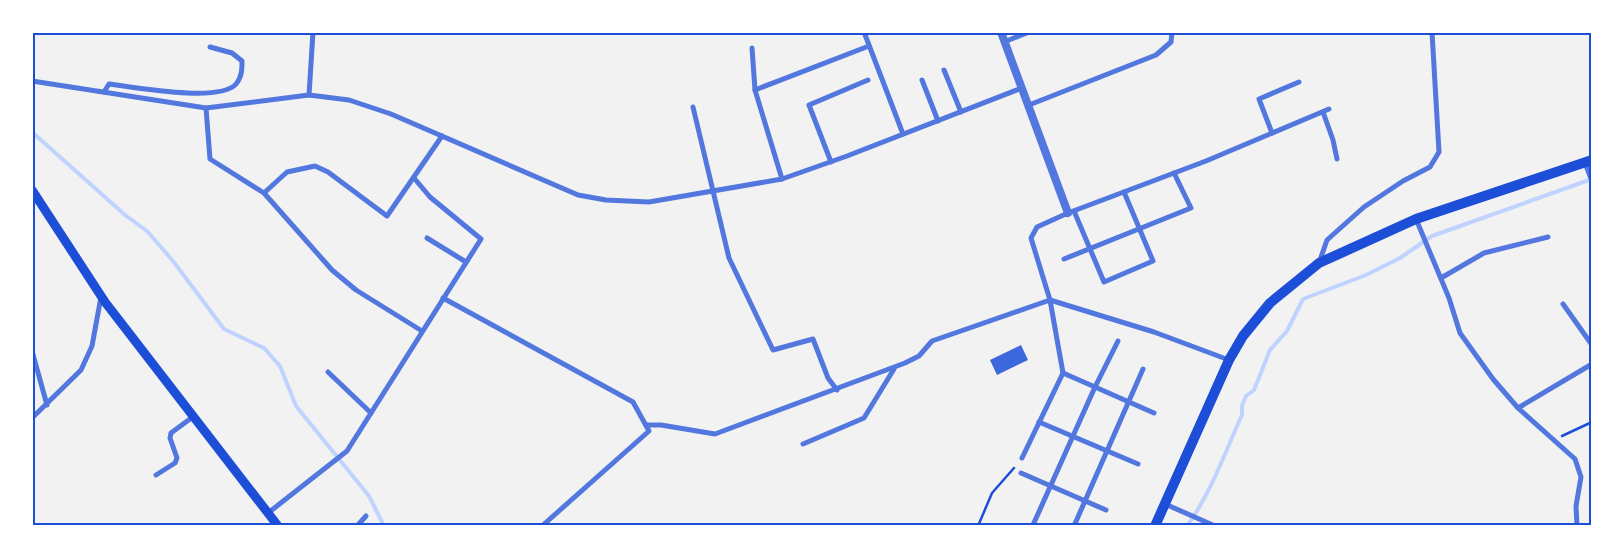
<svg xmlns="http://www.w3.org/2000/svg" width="1624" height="558" font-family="Barlow,sans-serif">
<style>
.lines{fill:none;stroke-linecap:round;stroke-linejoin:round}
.stream{stroke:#bfd3fe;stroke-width:4}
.building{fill:#3d67dc}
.path{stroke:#1d4ed8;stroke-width:2.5}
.minor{stroke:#5277de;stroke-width:5}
.tertiary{stroke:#5277de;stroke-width:8}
.secondary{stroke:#1d4ed8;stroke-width:9}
.trunk{stroke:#1d4ed8;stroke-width:10}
.neatline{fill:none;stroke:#1d4ed8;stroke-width:2}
</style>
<rect width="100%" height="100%" fill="#f2f2f2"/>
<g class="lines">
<g class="stream">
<path d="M32,132L125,215L147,231L173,261L224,329L264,348L280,366L296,406L369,496L384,526"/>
<path d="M1187,526C1211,493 1225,452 1242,415V406L1246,396L1254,390L1270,350L1287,331L1303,299L1366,275L1400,258L1432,236L1592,179"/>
</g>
</g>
<path class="building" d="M1021,345L1028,360L997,375L990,360Z"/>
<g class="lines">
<g class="path">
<path d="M1562,436L1592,422"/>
<path d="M978,526L992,493L1014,468"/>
</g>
<g class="minor">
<path d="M864,32L903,134"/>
<path d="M1004,42L1029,32"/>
<path d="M752,48L755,90L782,179"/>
<path d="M944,70L961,112"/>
<path d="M922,80L938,121"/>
<path d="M32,81L206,108L309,95L349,100L391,114L578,195L606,200L649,202L782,179L847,156L1022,88"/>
<path d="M755,90L869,46"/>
<path d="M104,92L109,84C134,87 220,103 236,84C242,77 242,69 242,61L232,53L210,47"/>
<path d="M309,95L313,32"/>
<path d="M1029,105L1156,55L1171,42L1172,32"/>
<path d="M693,107L729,258L773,350L813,339L828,378L837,390"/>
<path d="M206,108L210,159L264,193L287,172L315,166L328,172L387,216L442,136"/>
<path d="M1323,112L1333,140L1337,159"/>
<path d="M1272,133L1259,99L1299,82"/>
<path d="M831,162L809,105L868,80"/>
<path d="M1585,163L1592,181"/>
<path d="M264,193L332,270L356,290L422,331"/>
<path d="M1074,211L1104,282L1153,261L1124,192"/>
<path d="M1416,219L1449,298L1460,333L1493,379L1518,408L1575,459L1581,477L1576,506L1577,526"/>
<path d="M427,238L466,262"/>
<path d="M1064,259L1191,208L1174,173"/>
<path d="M1319,263L1327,240L1364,207L1403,181L1430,167L1439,152L1432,32"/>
<path d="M1441,278L1484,253L1548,237"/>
<path d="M443,298L633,402L649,431L542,526"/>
<path d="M1563,304L1592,345"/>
<path d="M1118,341L1095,387L1154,413"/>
<path d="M32,351L47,405"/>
<path d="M328,372L371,413"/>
<path d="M1518,408L1592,364"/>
<path d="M32,418L81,370L92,346L101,297"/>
<path d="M1039,422L1138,464"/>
<path d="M646,425H661L715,434L905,363L919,356L932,341L1050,300L1154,332L1229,360"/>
<path d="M803,444L864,418L894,369"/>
<path d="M1022,458L1063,373L1050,300L1031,238L1037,227L1068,213L1206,161L1329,109"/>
<path d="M1021,473L1106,510"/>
<path d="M156,475L175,463L177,458L170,438L171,433L194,416"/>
<path d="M1165,504L1215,526"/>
<path d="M268,513L347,451L481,239L430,197L414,178"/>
<path d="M1033,525L1095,387L1063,373"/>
<path d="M357,526L366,516"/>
<path d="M1074,526L1143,369"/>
</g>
<path class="tertiary" d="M1001,32L1068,213"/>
<path class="secondary" d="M32,190L105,302L278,526"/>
<path class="trunk" d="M1155,526L1229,360L1243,336L1270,303L1319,263L1416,219L1592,160"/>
</g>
<rect width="1624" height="558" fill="none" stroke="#ffffff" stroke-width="68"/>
<rect x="34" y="34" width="1556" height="490" class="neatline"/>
</svg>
